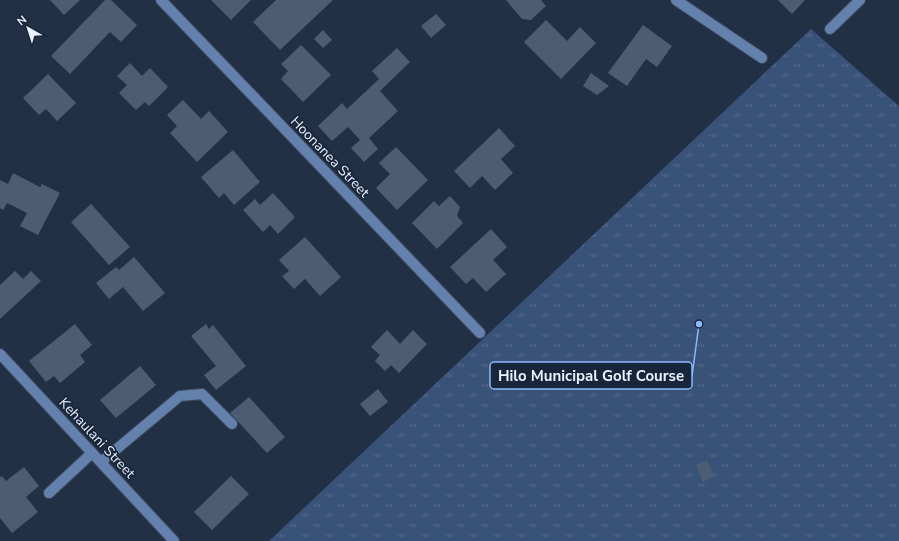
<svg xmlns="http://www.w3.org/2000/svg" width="899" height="541" font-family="'Nunito Sans',sans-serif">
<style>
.grass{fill:url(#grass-tufts)}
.building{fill:#4c5c73}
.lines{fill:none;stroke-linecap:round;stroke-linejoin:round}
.minor-casing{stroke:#3e4b60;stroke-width:12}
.minor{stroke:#6481ad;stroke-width:10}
.labels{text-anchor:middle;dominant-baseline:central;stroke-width:3.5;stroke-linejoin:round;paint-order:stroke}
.street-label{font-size:14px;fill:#eaf2fd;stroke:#18263b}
.leader{fill:none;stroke:#8cb9fc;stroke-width:1.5}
.callout-dot{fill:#8cb9fc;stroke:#18263b;stroke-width:1.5}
.callout{fill:#18263b;stroke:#8cb9fc;stroke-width:1.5}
.callout-label{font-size:15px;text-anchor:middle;font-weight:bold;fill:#eaf2fd}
</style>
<defs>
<pattern id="grass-tufts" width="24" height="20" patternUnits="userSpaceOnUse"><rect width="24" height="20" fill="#395278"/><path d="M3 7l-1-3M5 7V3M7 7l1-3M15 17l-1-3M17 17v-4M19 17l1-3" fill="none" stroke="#566b8c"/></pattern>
</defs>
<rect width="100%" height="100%" fill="#223046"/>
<path class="grass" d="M811,29L899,106V541H269Z"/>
<g class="building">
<path d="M50,0H80L64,15Z"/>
<path d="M105,0H111L137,25L121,42L110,32L70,74L51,56Z"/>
<path d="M211,0H251L231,20Z"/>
<path d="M276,0H295L296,1L297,0H333L280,50L253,22Z"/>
<path d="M506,0H541L546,6L531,20L522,19Z"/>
<path d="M778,0H805L792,14Z"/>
<path d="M436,14L446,25L431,38L421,26Z"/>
<path d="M546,20L567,41L580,27L596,43L561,79L524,42Z"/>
<path d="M643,25L672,46L657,67L646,59L627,86L608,73Z"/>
<path d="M323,30L332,40L323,48L314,39Z"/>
<path d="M301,45L331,75L303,102L281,79L288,71L281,64Z"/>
<path d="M397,48L410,62L380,91L398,111L369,138L378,149L364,162L351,148L360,140L348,127L332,141L318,126L342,103L347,109L379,79L372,71Z"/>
<path d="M130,63L142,76L150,68L168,87L149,106L145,102L136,110L119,93L127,85L117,76Z"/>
<path d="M591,73L609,86L597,95L583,86Z"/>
<path d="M48,74L76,103L57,121L46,109L39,115L23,98Z"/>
<path d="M183,100L201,119L209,111L228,132L197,162L170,133L177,126L167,115Z"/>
<path d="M499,128L515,146L501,159L513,173L495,190L482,176L470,188L454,171Z"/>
<path d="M396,147L428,180L397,210L376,188L390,174L379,163Z"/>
<path d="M233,150L260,182L234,205L224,193L219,198L201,177Z"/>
<path d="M13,173L40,187L42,184L60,193L38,235L20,226L27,213L7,203L3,210L0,208V180L8,184Z"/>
<path d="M273,193L295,217L278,234L270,225L263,232L243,210L255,199L260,205Z"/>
<path d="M450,196L460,207L457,216L463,223L437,249L412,223L434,201L439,206Z"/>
<path d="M91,204L130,247L109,265L71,222Z"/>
<path d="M491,229L507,247L493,260L506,274L486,292L473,278L466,284L450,267Z"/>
<path d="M305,237L341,277L320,296L305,279L294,289L282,276L289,271L279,260Z"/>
<path d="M134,257L165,293L143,311L123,287L109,299L96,283L116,267L119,270Z"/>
<path d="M15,271L23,279L31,271L41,281L0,319V285Z"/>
<path d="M75,324L92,345L80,355L85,362L60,383L54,376L46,382L29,361Z"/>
<path d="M206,324L209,329L213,325L246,366L216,390L204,375L216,366L191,336Z"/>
<path d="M387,330L400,344L413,330L427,344L399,373L391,365L385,371L375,361L380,355L371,347Z"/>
<path d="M140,366L156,385L116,418L100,400Z"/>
<path d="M378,389L388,402L370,416L360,404Z"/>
<path d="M249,397L285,437L267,453L230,413Z"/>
<path d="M707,460L714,477L703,482L696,465Z"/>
<path d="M24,467L39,486L26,497L38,512L12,533L0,518V477L2,476L6,481Z"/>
<path d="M231,476L249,494L212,530L194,512Z"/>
</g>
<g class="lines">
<g class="minor-casing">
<g id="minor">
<path d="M161,0L480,333"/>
<path d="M676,0L762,58"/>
<path d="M830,29L860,0"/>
<path d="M0,354L174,541"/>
<path d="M101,462L180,396L202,394L232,424"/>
<path d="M49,493L92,453"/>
</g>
</g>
<use href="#minor" class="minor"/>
</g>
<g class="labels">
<g class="street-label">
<text transform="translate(330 157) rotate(46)">Hoonanea Street</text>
<text transform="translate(97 438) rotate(47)">Kehaulani Street</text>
</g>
</g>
<path class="leader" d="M699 324L692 376"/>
<circle class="callout-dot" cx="699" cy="324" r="4"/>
<rect class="callout" x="490" y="362" width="202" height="27" rx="4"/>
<g class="callout-label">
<text x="591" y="381">Hilo Municipal Golf Course</text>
</g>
<g transform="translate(28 28) rotate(321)" stroke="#18263b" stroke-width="3" paint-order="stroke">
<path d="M0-3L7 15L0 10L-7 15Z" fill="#eaf2fd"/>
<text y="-6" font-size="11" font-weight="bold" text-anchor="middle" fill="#eaf2fd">N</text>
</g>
</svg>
